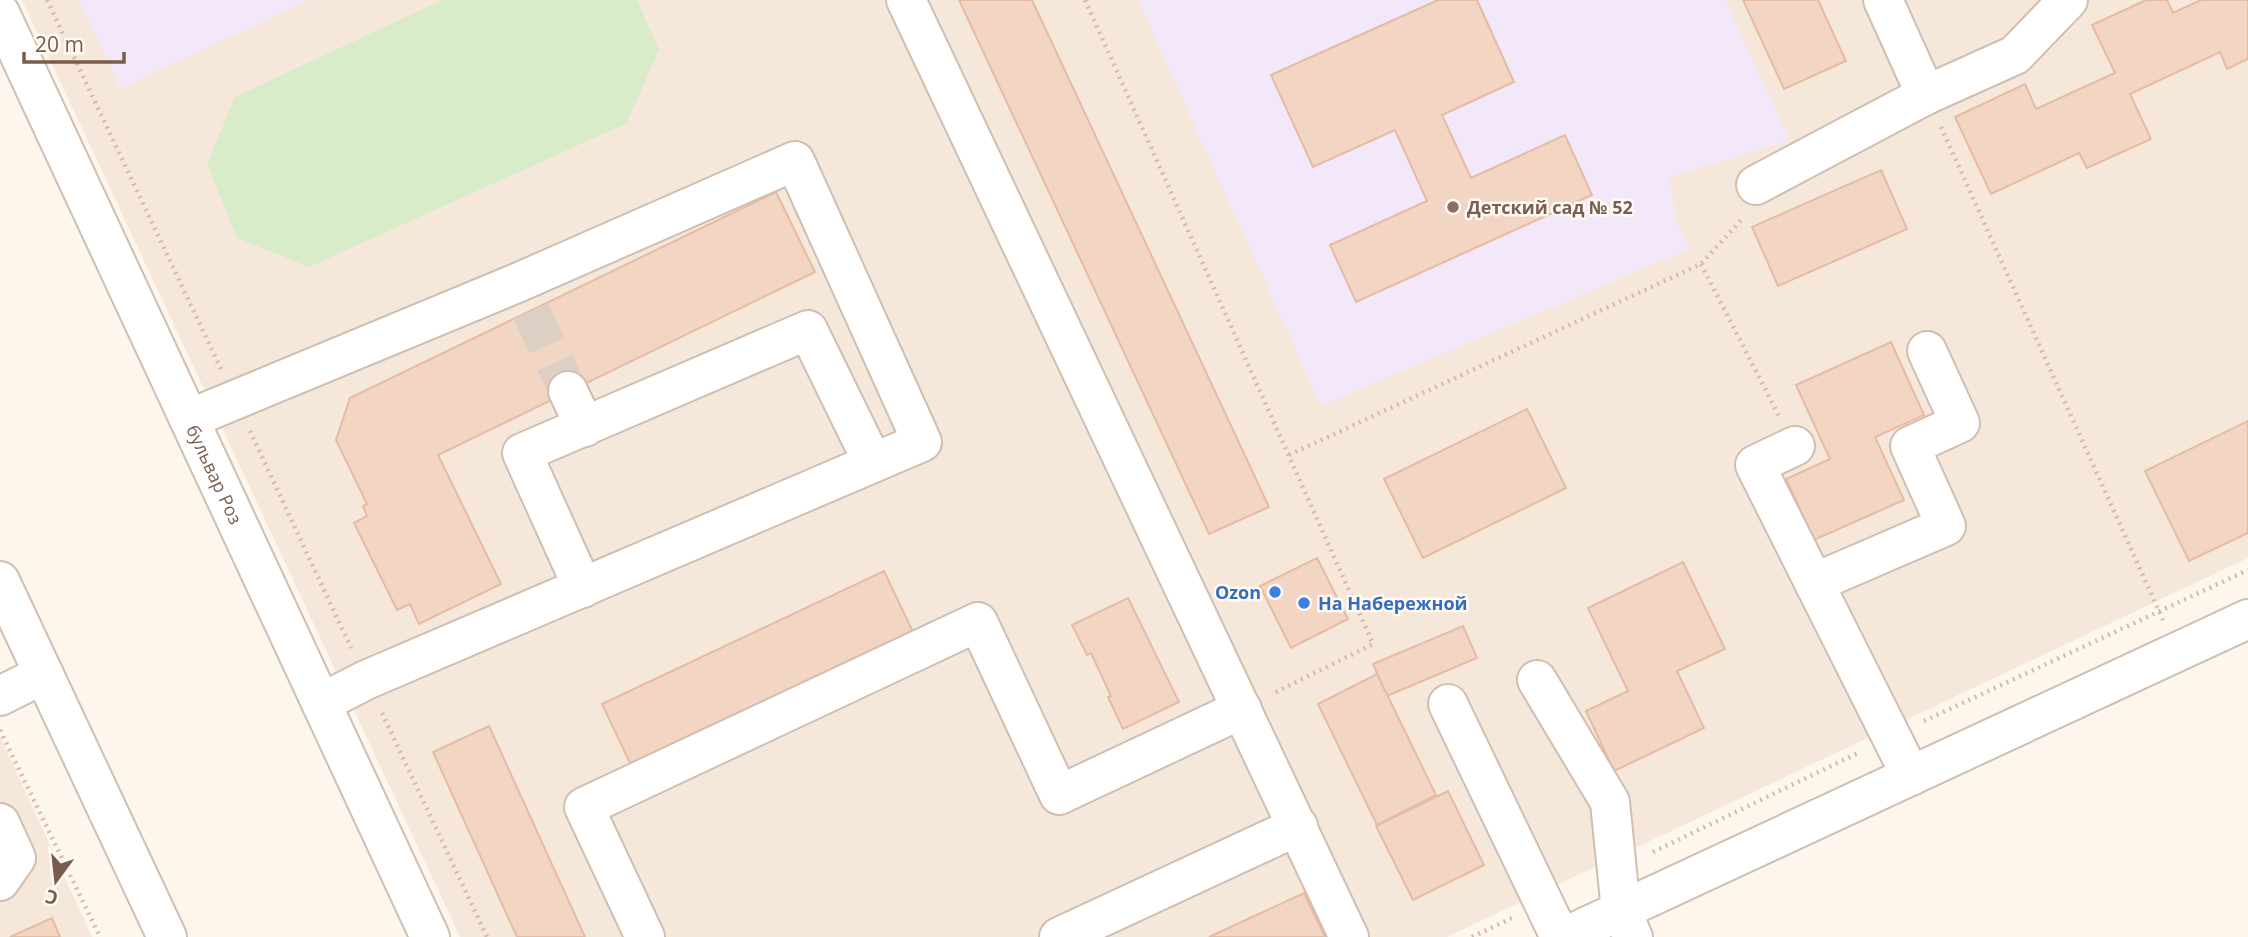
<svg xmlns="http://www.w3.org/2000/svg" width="2248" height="937" font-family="'Open Sans',sans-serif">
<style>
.residential{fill:#f5e8da}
.education{fill:#f3e8fa}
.green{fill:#d8ecc9}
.building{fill:#f3d5c3;stroke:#e6bba3;stroke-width:2}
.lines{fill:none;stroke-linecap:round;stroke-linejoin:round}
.minor-tunnel{stroke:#dcd0c4;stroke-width:38;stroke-dasharray:38 19;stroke-linecap:butt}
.minor-casing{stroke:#d1beb0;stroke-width:42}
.path{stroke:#d9b8a5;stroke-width:4.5;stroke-dasharray:2 5;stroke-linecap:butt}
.minor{stroke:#fff;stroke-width:38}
.education-dot{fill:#8d6e63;stroke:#fffaf3;stroke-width:2.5}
.shop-dot{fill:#3f7fe0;stroke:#fffaf3;stroke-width:2.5}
.labels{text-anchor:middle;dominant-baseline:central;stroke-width:5;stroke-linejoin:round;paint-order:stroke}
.education-label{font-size:18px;font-weight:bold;fill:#785e54;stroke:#fffaf3;text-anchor:start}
.street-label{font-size:18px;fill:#7a5c4d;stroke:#fffaf3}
.shop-label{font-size:18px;font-weight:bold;fill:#366cbe;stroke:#fffaf3;text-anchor:end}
</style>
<rect width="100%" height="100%" fill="#fdf6ec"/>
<g class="residential">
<path d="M22,0H2248V558L1447,937H460Z"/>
<path d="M0,736L92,937H0Z"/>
</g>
<g class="education">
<path d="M79,0H310L120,88Z"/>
<path d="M1138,0H1725L1790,141L1669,177L1676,218L1689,249L1321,406Z"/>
</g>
<path class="green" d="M442,0H637L659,49L627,123L309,267L237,238L207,164L235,97Z"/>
<g class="building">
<path d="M959,0H1032L1269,507L1209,534Z"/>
<path d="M1438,0H1477L1514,82L1442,115L1471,178L1565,135L1592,195L1356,302L1330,245L1427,201L1395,130L1313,167L1271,75Z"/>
<path d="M1743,0H1818L1846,61L1784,89Z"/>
<path d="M2146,0H2167L2173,13L2201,0H2248V59L2227,69L2220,52L2130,94L2151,139L2087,168L2079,153L1991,194L1955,117L2025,84L2036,109L2115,73L2092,25Z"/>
<path d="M1881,170L1907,229L1778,286L1752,227Z"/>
<path d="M776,192L815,272L438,455L501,584L419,624L410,604L397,610L354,523L367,516L363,506L367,504L336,440L350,398Z"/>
<path d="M1891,342L1924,415L1875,437L1904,500L1814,540L1786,479L1830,459L1796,385Z"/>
<path d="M1527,409L1566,488L1423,558L1384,479Z"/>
<path d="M2248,421V533L2189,561L2145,471Z"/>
<path d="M1317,558L1348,619L1291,648L1260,586Z"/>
<path d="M1683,562L1725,649L1677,671L1704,728L1614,771L1586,711L1628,691L1588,608Z"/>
<path d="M884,571L913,632L631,765L602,704Z"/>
<path d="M1128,598L1179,702L1123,729L1108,697L1111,696L1091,653L1087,655L1072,625Z"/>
<path d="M1463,626L1477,658L1387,696L1373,664Z"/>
<path d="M1377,674L1436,795L1377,825L1318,704Z"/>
<path d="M489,726L585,937H517L433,752Z"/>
<path d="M1448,791L1484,865L1413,900L1376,826Z"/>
<path d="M1304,893L1325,937H1209Z"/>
<path d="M52,918L60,937H10Z"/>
</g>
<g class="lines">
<path class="minor-tunnel" d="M531,311L568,391"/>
<g class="minor-casing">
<g id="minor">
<path d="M906,0L1349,937"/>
<path d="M1883,0L1926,95"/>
<path id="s1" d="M0,13L430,937"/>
<path d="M1756,185L1926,95L2015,55L2068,0"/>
<path d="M568,391L585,427"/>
<path d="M189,419L517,283L795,161L922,442L366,680L321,703"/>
<path d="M1795,446L1755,465L1911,776"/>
<path d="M0,581L167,937"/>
<path d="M1814,583L1946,526L1910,446L1960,423L1927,351"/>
<path d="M583,588L522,453L808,330L873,463"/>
<path d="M1537,680L1610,802L1621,911L1633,937"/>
<path d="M0,696L44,674"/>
<path d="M1448,704L1560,937"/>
<path d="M0,823L16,858L0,881"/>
<path d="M645,937L584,807L978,622L1059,795L1242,709"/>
<path d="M1059,937L1298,826"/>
<path d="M1564,937L2248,619"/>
</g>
</g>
<g class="path">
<path d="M47,0L221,369"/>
<path d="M1085,0L1373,644L1272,694"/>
<path d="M1941,127L2163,620"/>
<path d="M1701,264L1779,416"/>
<path d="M250,431L351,648"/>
<path d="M1289,455L1701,264L1743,218"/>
<path d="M382,713L487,937"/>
<path d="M1924,721L2248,570"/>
<path d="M0,730L100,937"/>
<path d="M1653,852L1860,752"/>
<path d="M1472,937L1512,918"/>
</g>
<use href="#minor" class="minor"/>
</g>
<circle class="education-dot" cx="1453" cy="207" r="7"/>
<g class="shop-dot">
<circle cx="1275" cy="592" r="7"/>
<circle cx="1304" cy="603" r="7"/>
</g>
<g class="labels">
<g class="education-label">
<text x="1467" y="207">Детский сад № 52</text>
</g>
<g class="street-label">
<text stroke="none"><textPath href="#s1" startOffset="509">бульвар Роз</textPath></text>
</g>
<g class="shop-label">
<text x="1261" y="592">Ozon</text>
<text x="1318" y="603" text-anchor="start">На Набережной</text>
</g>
</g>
<g transform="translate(56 881) rotate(195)" stroke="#fffaf3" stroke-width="5" paint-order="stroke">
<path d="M0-5L12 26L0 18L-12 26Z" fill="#7a5c4d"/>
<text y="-10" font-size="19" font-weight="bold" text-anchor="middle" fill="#7a5c4d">С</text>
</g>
<path d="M24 52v10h100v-10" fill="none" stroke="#7a5c4d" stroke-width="3.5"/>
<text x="35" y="52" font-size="21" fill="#7a5c4d" stroke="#fffaf3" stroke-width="5" paint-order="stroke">20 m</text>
</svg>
